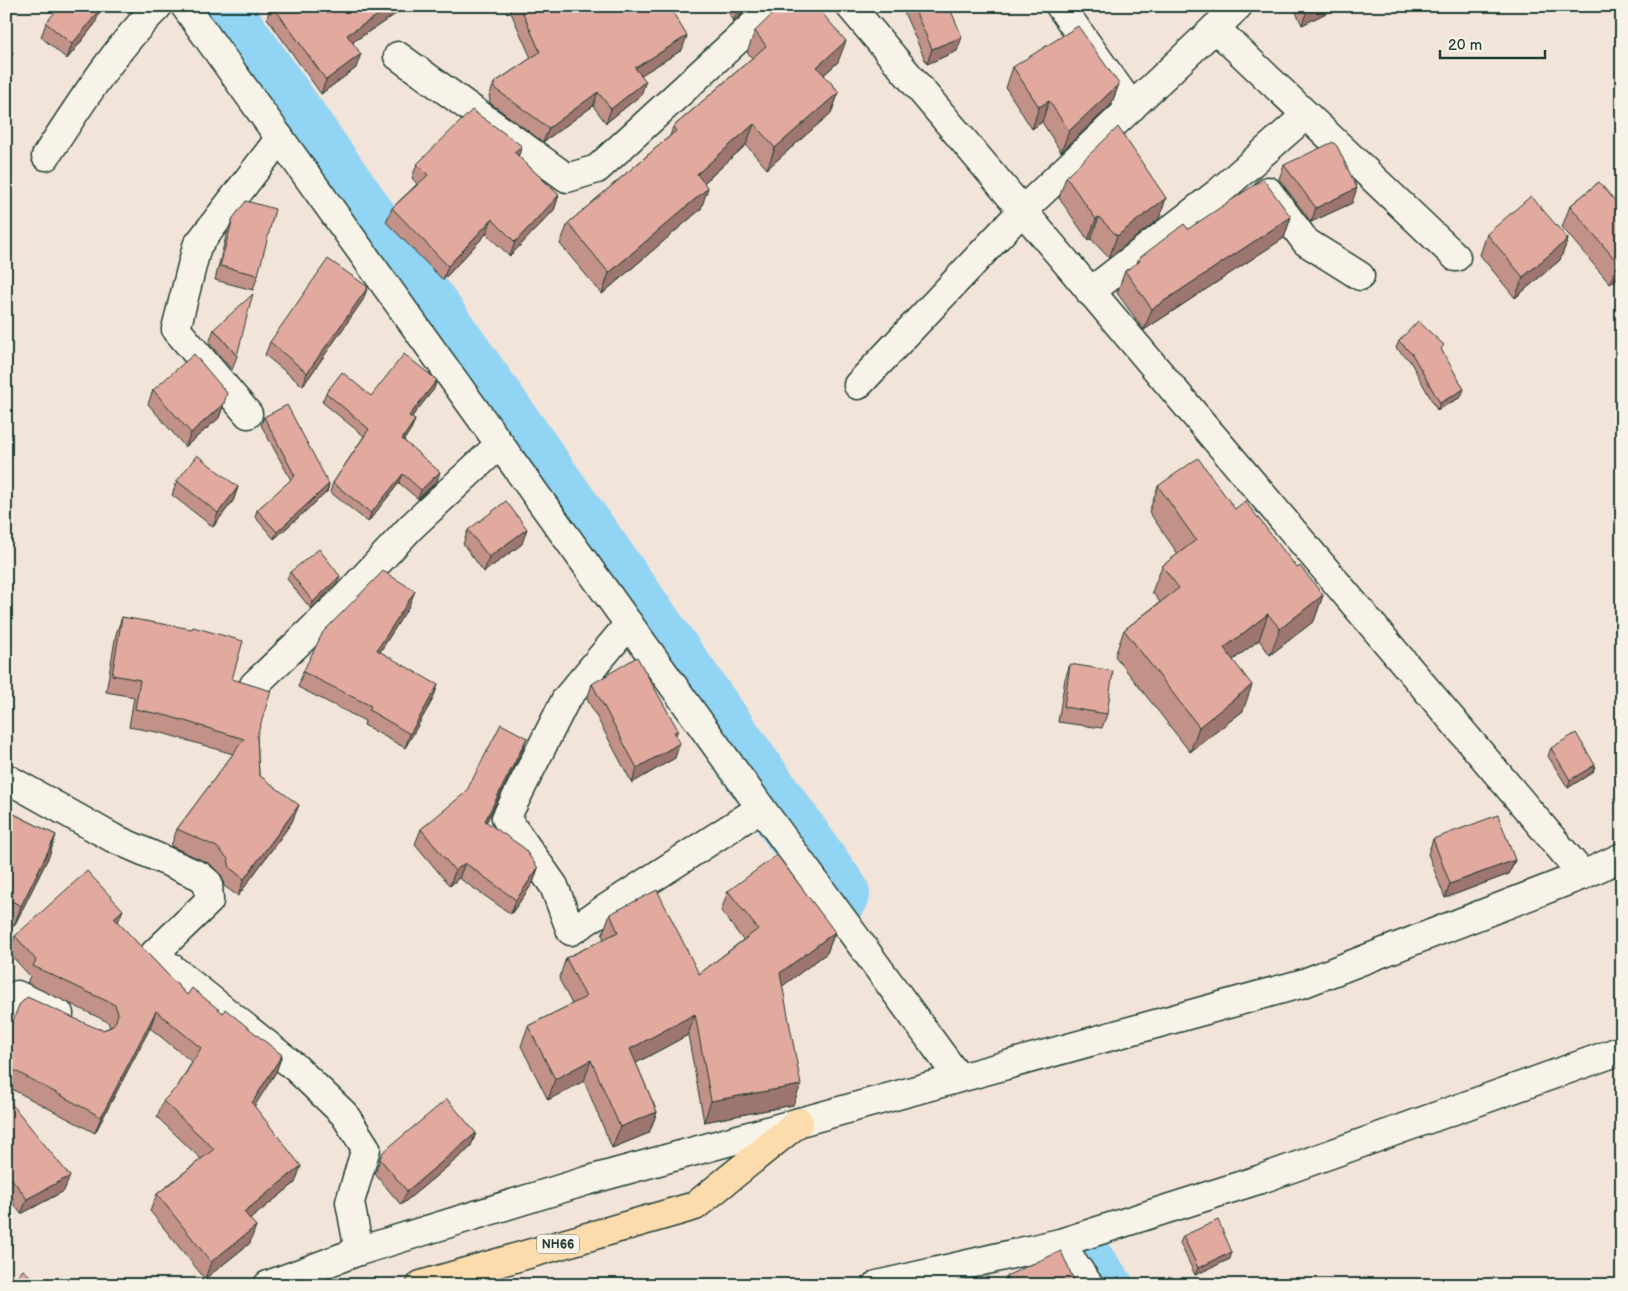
<svg xmlns="http://www.w3.org/2000/svg" width="1628" height="1291" font-family="'Balsamiq Sans',sans-serif">
<style>
.lines{fill:none;stroke-linecap:round;stroke-linejoin:round}
.canal{stroke:#92d4f4;stroke-width:36}
.river{stroke:#92d4f4;stroke-width:62}
.minor-casing{stroke:#1f3d34;stroke-width:31}
.tertiary-casing{stroke:#1f3d34;stroke-width:31}
.trunk-casing{stroke:#1f3d34;stroke-width:31}
.minor{stroke:#f7f3e8;stroke-width:28}
.tertiary{stroke:#f7f3e8;stroke-width:28}
.trunk{stroke:#fcdcac;stroke-width:28}
.wall{fill:#c29188;stroke:#1f3d34}
.shaded-wall{fill:#9e766f;stroke:#1f3d34}
.building{fill:#e2a99e;stroke:#1f3d34}
.labels{text-anchor:middle;dominant-baseline:central;stroke-width:5;stroke-linejoin:round;paint-order:stroke}
.shield{fill:#f7f3e8;stroke:#60746a;stroke-width:1}
.shield-label{font-size:12px;font-weight:bold;fill:#1f3d34}
</style>
<rect width="100%" height="100%" fill="#f3e4d9"/>
<filter id="ink" filterUnits="userSpaceOnUse"><feTurbulence type="fractalNoise" baseFrequency=".02" numOctaves="2"/><feDisplacementMap in="SourceGraphic" scale="10" xChannelSelector="R" yChannelSelector="G"/><feConvolveMatrix kernelMatrix="1 2 1 2 8 2 1 2 1" color-interpolation-filters="sRGB"/></filter>
<g filter="url(#ink)">
<g class="lines">
<path class="canal" d="M1091,1251L1116,1285"/>
<path class="river" d="M217,6L839,894"/>
<g class="minor-casing">
<g id="minor">
<path d="M185,6L761,808L958,1077"/>
<path d="M850,6L1583,875"/>
<path d="M1060,6L1132,107"/>
<path d="M1215,28L1456,257"/>
<path d="M398,56L567,178L597,169L774,6"/>
<path d="M46,156C80,104 114,50 158,6"/>
<path d="M1268,191L1306,242L1360,276"/>
<path d="M1090,292L1219,192L1306,115"/>
<path d="M858,385L1022,211L1238,6"/>
<path d="M248,414L176,329L197,246L280,138"/>
<path d="M629,624L566,699L506,818L554,886L571,931L761,808"/>
<path d="M254,685L340,603L411,527L500,444"/>
<path d="M6,778L113,838L200,876L208,883L209,901L154,954L295,1067L344,1114L366,1148L350,1202L359,1251"/>
<path d="M6,1008L17,995L59,1014"/>
<path d="M1060,1243L1089,1285"/>
</g>
</g>
<g class="tertiary-casing">
<g id="tertiary">
<path d="M268,1285L359,1251L586,1181L1304,983L1583,875L1622,857"/>
<path d="M877,1285L1060,1243L1261,1179L1622,1050"/>
</g>
</g>
<g class="trunk-casing">
<path id="trunk" d="M421,1285L695,1206L799,1122"/>
</g>
<use href="#minor" class="minor"/>
<use href="#tertiary" class="tertiary"/>
<use href="#trunk" class="trunk"/>
</g>
<g class="wall">
<path d="M271,6H408L353,42L356,68L321,94L267,18Z"/>
<path d="M508,6H669L682,50L641,75V95L606,123L593,106L543,142L489,102L490,99L489,97L494,83L531,58Z"/>
<path d="M726,6H751L733,22Z"/>
<path d="M902,6H949L957,51L927,64L902,8Z"/>
<path d="M1293,6H1340L1302,25Z"/>
<path d="M46,23L95,24L67,59L41,37Z"/>
<path d="M755,31L838,62L824,75L839,92L831,113L767,169L746,145L704,183L701,209L602,294L560,244L568,223L670,136L673,127L752,58L747,52Z"/>
<path d="M1013,67L1119,84L1111,105L1061,152L1042,122L1032,129L1006,88Z"/>
<path d="M518,156L559,195L554,210L510,256L486,234L443,280L386,222L392,208L417,184L412,178L417,164Z"/>
<path d="M1284,165L1352,203L1311,222L1279,179Z"/>
<path d="M1066,177L1166,198L1159,219L1109,258L1091,239L1088,240L1059,198Z"/>
<path d="M1599,182L1622,275L1610,284L1562,227L1570,206Z"/>
<path d="M1291,217L1284,238L1144,330L1117,293L1125,271L1137,264L1138,259L1188,229Z"/>
<path d="M233,218L258,275L253,290L215,280L227,232Z"/>
<path d="M1487,234L1568,239L1560,260L1515,298L1480,255Z"/>
<path d="M363,300L303,386L265,355L270,342Z"/>
<path d="M214,329L237,356L232,370L209,343Z"/>
<path d="M1399,341L1442,351L1461,397L1437,410L1410,361L1396,348Z"/>
<path d="M434,389L411,418L415,420L411,429L404,440L437,481L418,499L399,483L368,522L330,492L333,483L364,436L322,402L326,393L371,396Z"/>
<path d="M153,390L224,403L219,418L185,447L148,404Z"/>
<path d="M264,417L329,484L327,492L274,539L255,517L257,510L291,480L261,425Z"/>
<path d="M177,481L238,487L233,501L213,527L172,495Z"/>
<path d="M1158,486L1235,509L1297,568L1323,595L1314,621L1270,655L1259,640L1233,660L1243,711L1190,752L1115,656L1124,630L1160,602L1152,592L1162,566L1178,554L1149,512Z"/>
<path d="M468,530L522,544L484,572L463,544Z"/>
<path d="M290,572L337,583L311,609L287,579Z"/>
<path d="M409,606L380,652L433,699L405,748L364,725L365,721L298,687L303,672Z"/>
<path d="M122,617L232,679L257,736L259,775L292,822L238,896L224,886L222,876L210,864L171,846L177,829L233,754L162,733L129,727L134,697L106,692L116,634Z"/>
<path d="M1070,664L1107,714L1102,728L1058,722L1065,679Z"/>
<path d="M592,684L678,730L676,735L675,758L632,783L587,699Z"/>
<path d="M1551,748L1595,765L1593,772L1568,788L1548,756Z"/>
<path d="M522,752L486,822L538,868L533,883L511,914L459,878L450,886L415,844L421,829Z"/>
<path d="M6,810L56,835L49,856L14,926L6,922Z"/>
<path d="M1433,839L1515,860L1509,874L1445,898L1428,854Z"/>
<path d="M728,891L835,932L827,953L782,986L793,1105L704,1122L688,1035L636,1063L657,1112L649,1133L612,1148L584,1081L548,1100L521,1046L528,1026L572,1004L559,979L566,958L604,939L602,935L610,914L699,974L743,940L721,911Z"/>
<path d="M118,923L187,995L223,1013L282,1055L276,1072L254,1106L295,1183L250,1219V1243L205,1279L150,1211L157,1194L201,1159L157,1117L163,1101L178,1086L192,1062L150,1028L95,1133L6,1086V1039L96,1028L103,1030L110,1027L108,1022L27,983L30,976L9,953L15,936Z"/>
<path d="M6,1097L64,1191L21,1214L6,1193Z"/>
<path d="M476,1133L470,1148L401,1205L375,1174L382,1153Z"/>
<path d="M1183,1236L1230,1259L1195,1275L1180,1243Z"/>
<path d="M1006,1276L1076,1285H1003Z"/>
</g>
<g class="shaded-wall">
<path d="M392,6H408L342,49L347,35Z"/>
<path d="M740,6H751L733,22L739,8Z"/>
<path d="M1315,6H1340L1302,25L1307,10Z"/>
<path d="M100,10L95,24L67,59L72,44Z"/>
<path d="M687,36L682,50L630,82L635,68Z"/>
<path d="M962,37L957,51L927,64L932,49Z"/>
<path d="M846,41L838,62L809,88L817,67Z"/>
<path d="M13,52L7,67L6,68V58Z"/>
<path d="M361,54L356,68L321,94L326,80Z"/>
<path d="M646,81L641,95L606,123L611,109Z"/>
<path d="M1119,84L1111,105L1061,152L1069,131Z"/>
<path d="M598,92L593,106L543,142L549,128Z"/>
<path d="M839,92L831,113L767,169L775,148Z"/>
<path d="M1049,101L1042,122L1032,129L1039,107Z"/>
<path d="M754,124L746,145L689,196L697,174Z"/>
<path d="M522,146L517,161L514,152Z"/>
<path d="M708,188L701,209L602,294L609,273Z"/>
<path d="M1357,188L1352,203L1311,222L1316,208Z"/>
<path d="M559,195L554,210L510,256L515,242Z"/>
<path d="M1166,198L1159,219L1109,258L1117,236Z"/>
<path d="M1099,217L1091,239L1088,240L1096,219Z"/>
<path d="M1291,217L1284,238L1144,330L1152,309Z"/>
<path d="M492,219L486,234L443,280L448,266Z"/>
<path d="M1568,239L1560,260L1515,298L1523,277Z"/>
<path d="M1622,260V275L1610,284L1618,263Z"/>
<path d="M368,287L363,300L303,386L307,373Z"/>
<path d="M437,380L434,389L405,425L409,416Z"/>
<path d="M1464,389L1461,397L1437,410L1440,403Z"/>
<path d="M224,403L219,418L185,447L191,433Z"/>
<path d="M415,420L411,429L399,448L402,439Z"/>
<path d="M440,472L437,481L418,499L421,490Z"/>
<path d="M403,474L399,483L368,522L371,513Z"/>
<path d="M329,484L327,492L274,539L277,532Z"/>
<path d="M238,487L233,501L213,527L218,513Z"/>
<path d="M527,529L522,544L484,572L489,557Z"/>
<path d="M340,576L337,583L311,609L313,602Z"/>
<path d="M415,591L409,606L372,664L377,650Z"/>
<path d="M1323,595L1314,621L1270,655L1280,629Z"/>
<path d="M1268,614L1259,640L1215,674L1224,648Z"/>
<path d="M438,685L433,699L405,748L410,734Z"/>
<path d="M1252,685L1243,711L1190,752L1199,727Z"/>
<path d="M527,738L522,752L480,835L485,821Z"/>
<path d="M680,743L675,758L632,783L637,768Z"/>
<path d="M1595,765L1593,772L1568,788L1570,780Z"/>
<path d="M299,805L292,822L238,896L244,879Z"/>
<path d="M56,835L49,856L14,926L21,906Z"/>
<path d="M1515,860L1509,874L1445,898L1450,884Z"/>
<path d="M465,863L459,878L450,886L455,871Z"/>
<path d="M538,868L533,883L511,914L516,900Z"/>
<path d="M123,910L116,927L114,918Z"/>
<path d="M835,932L827,953L772,994L780,973Z"/>
<path d="M156,1011L150,1028L95,1133L101,1117Z"/>
<path d="M695,1014L688,1035L623,1070L630,1049Z"/>
<path d="M282,1055L276,1072L246,1120L252,1103Z"/>
<path d="M591,1060L584,1081L548,1100L555,1079Z"/>
<path d="M801,1085L793,1105L704,1122L711,1101Z"/>
<path d="M657,1112L649,1133L612,1148L620,1127Z"/>
<path d="M476,1133L470,1148L401,1205L407,1191Z"/>
<path d="M301,1166L295,1183L238,1229L244,1212Z"/>
<path d="M70,1176L64,1191L21,1214L27,1199Z"/>
<path d="M256,1226L250,1243L205,1279L211,1262Z"/>
<path d="M1232,1252L1230,1259L1195,1275L1198,1268Z"/>
</g>
<g class="building">
<path d="M60,6H96L100,10L72,44L46,23Z"/>
<path d="M273,6H392L347,35L361,54L326,80Z"/>
<path d="M520,6H669L687,36L635,68L646,81L611,109L598,92L549,128L494,88L496,86L494,83L540,52Z"/>
<path d="M781,6H816L846,41L817,67L839,92L775,148L754,124L697,174L708,188L609,273L568,223L676,131L673,127L766,46L755,31Z"/>
<path d="M913,6H949L962,37L932,49Z"/>
<path d="M1305,6H1315L1307,10Z"/>
<path d="M1078,26L1119,84L1069,131L1049,101L1039,107L1013,67Z"/>
<path d="M6,45L13,52L6,58Z"/>
<path d="M472,110L522,146L514,152L559,195L515,242L492,219L448,266L392,208L428,175L417,164Z"/>
<path d="M1118,127L1166,198L1117,236L1099,217L1096,219L1066,177Z"/>
<path d="M1333,142L1337,146L1357,188L1316,208L1284,165Z"/>
<path d="M1263,179L1291,217L1152,309L1125,271L1140,261L1138,259L1184,224L1188,229Z"/>
<path d="M1599,182L1622,209V260L1618,263L1570,206Z"/>
<path d="M1531,196L1568,239L1523,277L1487,234Z"/>
<path d="M246,201L275,209L258,275L220,266L233,218Z"/>
<path d="M328,259L368,287L307,373L270,342Z"/>
<path d="M253,294L250,304L237,356L214,329Z"/>
<path d="M1418,321L1444,345L1441,349L1464,389L1440,403L1412,354L1399,341Z"/>
<path d="M194,354L227,393L224,403L191,433L153,390Z"/>
<path d="M404,354L437,380L409,416L415,420L402,439L440,472L421,490L403,474L371,513L333,483L369,429L326,393L342,372L371,396Z"/>
<path d="M287,405L329,484L277,532L257,510L295,476L264,417Z"/>
<path d="M197,455L238,487L218,513L177,481Z"/>
<path d="M1198,458L1235,509L1245,501L1297,568L1300,566L1323,595L1280,629L1268,614L1224,648L1252,685L1199,727L1124,630L1179,588L1162,566L1196,540L1158,486Z"/>
<path d="M506,501L527,529L489,557L468,530Z"/>
<path d="M319,549L340,576L313,602L290,572Z"/>
<path d="M383,571L415,591L377,650L438,685L410,734L369,710L371,706L303,672L323,632Z"/>
<path d="M122,617L192,629L193,627L243,641L232,679L271,691L257,736L259,775L299,805L244,879L230,868L228,859L217,847L177,829L244,739L168,716L135,709L140,680L112,675Z"/>
<path d="M637,657L678,730L674,732L680,743L637,768L592,684Z"/>
<path d="M1070,664L1113,671L1107,714L1064,707Z"/>
<path d="M501,724L527,738L485,821L524,848L538,868L516,900L465,863L455,871L421,829L466,792Z"/>
<path d="M1576,733L1595,765L1570,780L1551,748Z"/>
<path d="M6,810L56,835L21,906L6,898Z"/>
<path d="M1498,815L1515,860L1450,884L1433,839Z"/>
<path d="M777,855L835,932L780,973L801,1085L711,1101L695,1014L630,1049L657,1112L620,1127L591,1060L555,1079L528,1026L586,997L566,958L618,932L610,914L657,890L699,974L758,929L728,891Z"/>
<path d="M87,871L123,910L114,918L187,995L192,988L223,1013L225,1009L282,1055L252,1103L301,1166L244,1212L256,1226L211,1262L157,1194L214,1149L163,1101L178,1086L201,1048L156,1011L101,1117L6,1066V1039L19,1005L27,997L96,1028L103,1030L111,1027L116,1021L118,1013L115,1005L33,966L36,960L15,936Z"/>
<path d="M6,1097L70,1176L27,1199L6,1171Z"/>
<path d="M447,1099L476,1133L407,1191L380,1159L382,1153Z"/>
<path d="M1218,1220L1232,1252L1198,1268L1183,1236Z"/>
<path d="M1061,1251L1076,1285H1009L1006,1276Z"/>
<path d="M23,1270L40,1285H10Z"/>
</g>
</g>
<g class="labels">
<rect class="shield" x="537" y="1234.5" width="42" height="19" rx="4"/>
<g class="shield-label">
<text x="558" y="1244">NH66</text>
</g>
</g>
<rect width="1628" height="1291" fill="none" stroke="#f7f3e8" stroke-width="25"/>
<rect x="12" y="12" width="1603" height="1266" fill="none" stroke="#1f3d34" stroke-width="2" filter="url(#ink)"/>
<path d="M1440 50v8h105v-8" fill="none" stroke="#1f3d34" stroke-width="2.5"/>
<text x="1448" y="50" font-size="15" fill="#1f3d34" stroke="#f7f3e8" stroke-width="4" paint-order="stroke">20 m</text>
</svg>
